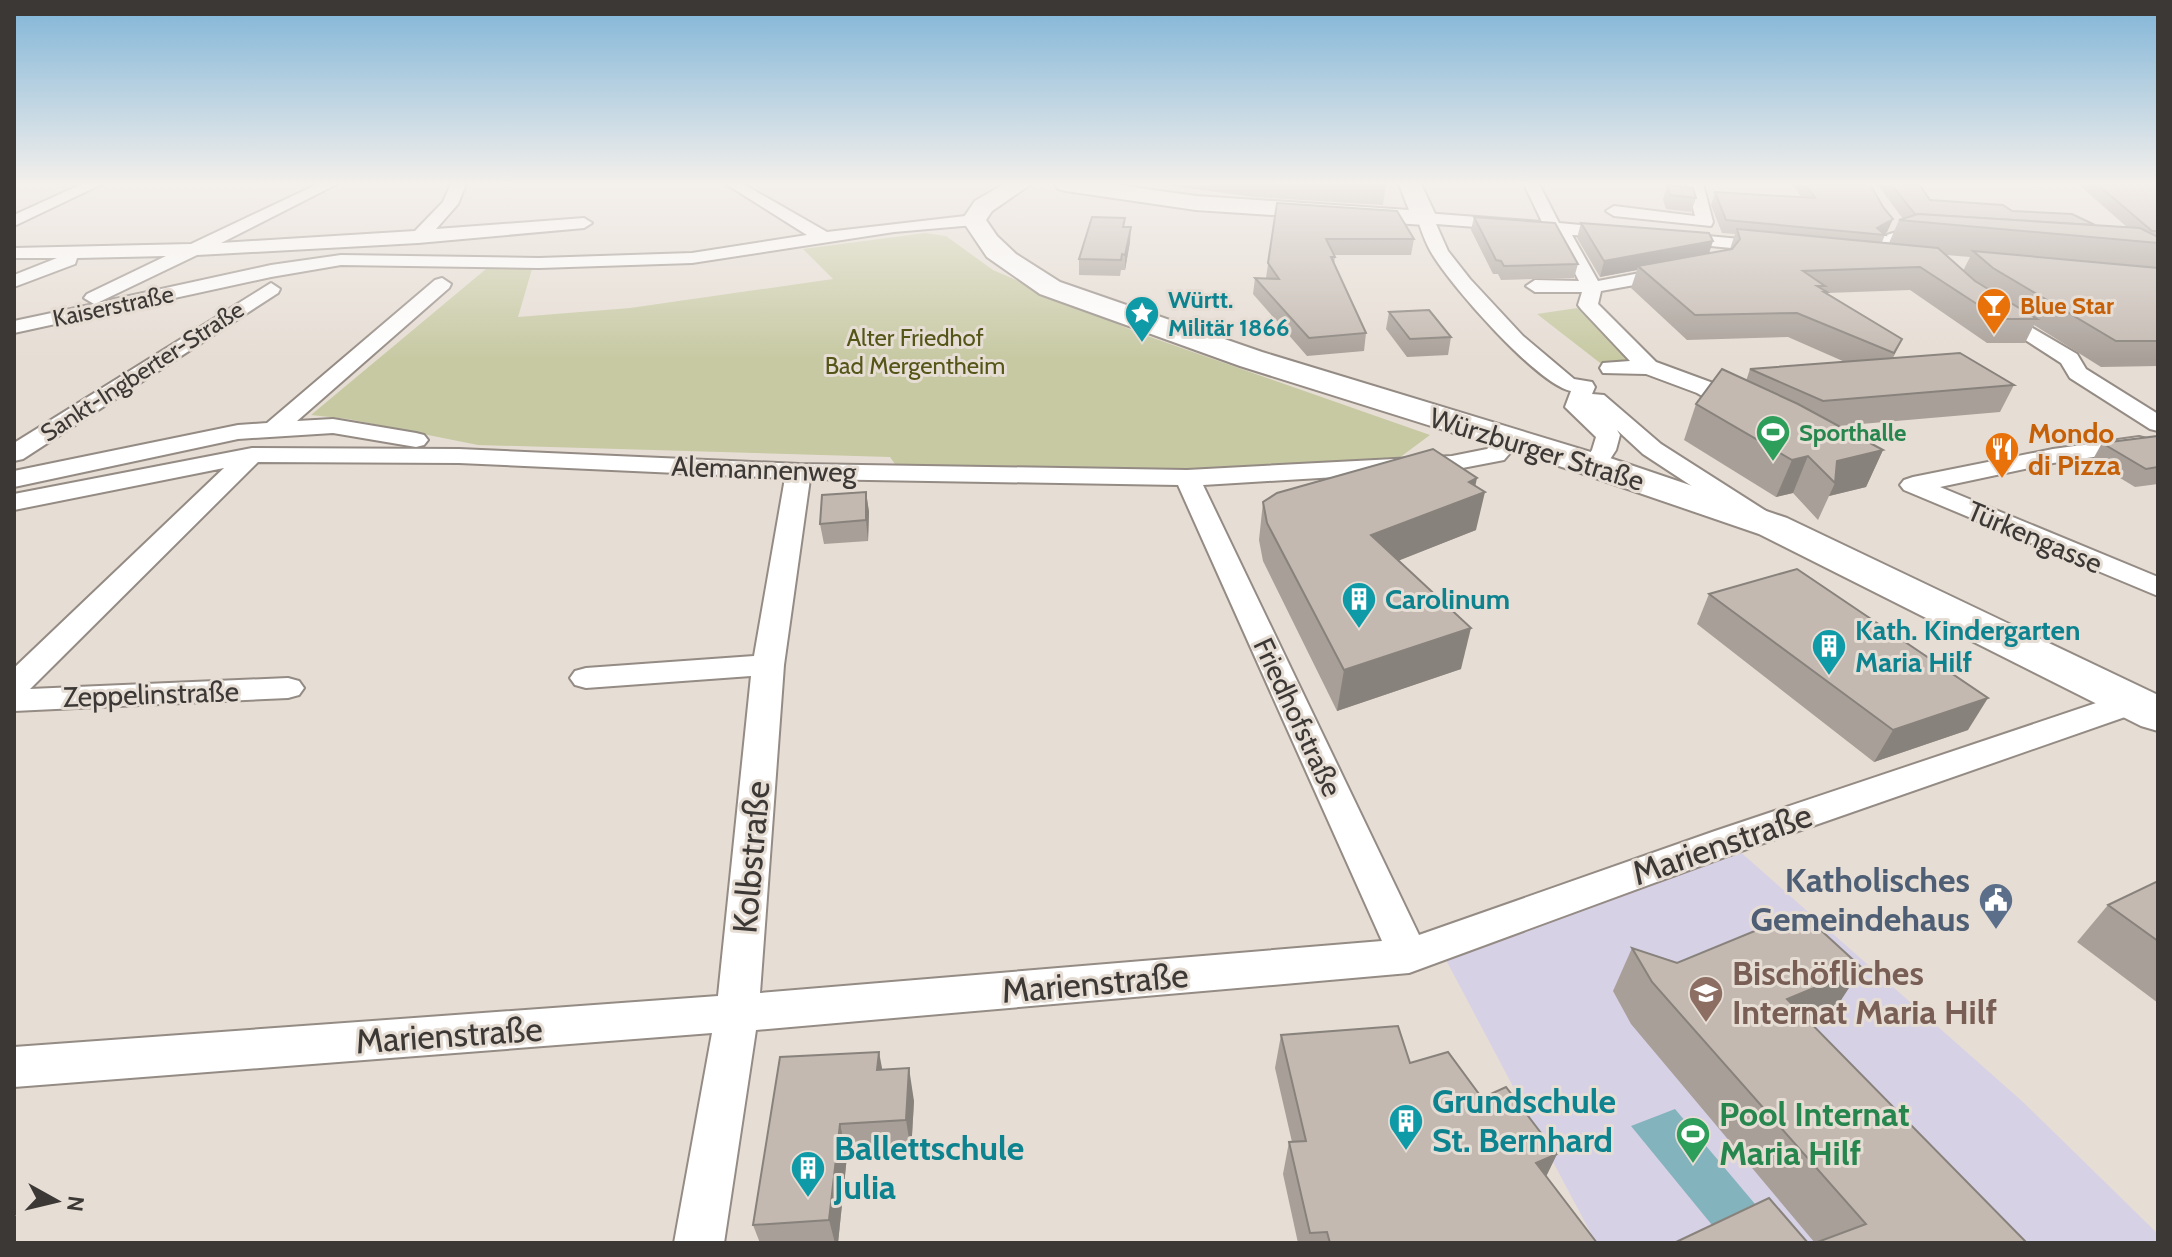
<svg xmlns="http://www.w3.org/2000/svg" width="2172" height="1257" font-family="Cabin,sans-serif">
<style>
.education{fill:#d7d1e6}
.green{fill:#c6c9a2}
.water{fill:#83b3bd}
.lines{fill:none;stroke-linecap:round;stroke-linejoin:round}
.street-casing{stroke:#948b84;stroke-width:4}
.secondary-casing{stroke:#948b84;stroke-width:4}
.street{fill:#fff;fill-rule:evenodd}
.secondary{fill:#fff;fill-rule:evenodd}
.wall{fill:#a89f98;fill-rule:evenodd}
.shaded-wall{fill:#88827c}
.building{fill:#c3b9b1;stroke:#88827c;stroke-width:2}
.labels{text-anchor:middle;dominant-baseline:central;stroke-width:6;stroke-linejoin:round;paint-order:stroke}
.far-culture-label{font-size:24px;font-weight:bold;fill:#0d838f;stroke:#e6ddd4;text-anchor:start}
.far-food-label{font-size:24px;font-weight:bold;fill:#c56008;stroke:#e6ddd4;text-anchor:start}
.far-street-label{font-size:24px;fill:#3c3835;stroke:#e6ddd4}
.far-park-label{font-size:24px;fill:#545618;stroke:#e6ddd4}
.far-leisure-label{font-size:24px;font-weight:bold;fill:#27864d;stroke:#e6ddd4;text-anchor:start}
.food-label{font-size:28px;font-weight:bold;fill:#c56008;stroke:#e6ddd4;text-anchor:start}
.street-label{font-size:28px;fill:#3c3835;stroke:#e6ddd4}
.culture-label{font-size:28px;font-weight:bold;fill:#0d838f;stroke:#e6ddd4;text-anchor:start}
.near-street-label{font-size:34px;fill:#3c3835;stroke:#e6ddd4}
.near-service-label{font-size:34px;font-weight:bold;fill:#4e5e75;stroke:#e6ddd4;text-anchor:end}
.near-education-label{font-size:34px;font-weight:bold;fill:#785e54;stroke:#e6ddd4;text-anchor:start}
.near-culture-label{font-size:34px;font-weight:bold;fill:#0d838f;stroke:#e6ddd4;text-anchor:start}
.near-leisure-label{font-size:34px;font-weight:bold;fill:#27864d;stroke:#e6ddd4;text-anchor:start}
</style>
<rect width="100%" height="100%" fill="#e6ddd4"/>
<path class="education" d="M1728,841L2023,1102L2158,1234V1243H1596L1438,945Z"/>
<g class="green">
<path d="M925,233L946,236L993,270L1136,332L1430,435L1399,458L1138,471L895,464L890,457L478,445L348,419L311,415L486,269H532L518,317L630,308L833,279L803,249Z"/>
<path d="M1577,308L1641,364L1604,366L1537,314Z"/>
</g>
<path class="water" d="M1675,1109L1755,1204L1712,1225L1631,1126Z"/>
<g class="lines">
<g class="street-casing">
<g id="street">
<path d="M82,184H102L14,226V215Z"/>
<path d="M318,184H337L221,243L415,231L443,202L451,184H466L458,204L436,229L584,218L592,223L584,228L418,243L197,255L97,303L271,265L341,255L539,258L692,253L807,235L726,184H743L827,232L974,215L982,220L974,225L894,232L692,263L539,268L341,265L271,277L14,333V321L94,304L84,298L87,294L166,256L77,258L75,264L14,287V275L57,258H14V248L191,244Z"/>
<path d="M1524,184H1539L1559,223L1624,229L1627,233L1618,238L1572,235L1598,281L1672,267L1679,269L1681,273L1679,277L1601,291L1598,304L1656,362L1713,383L1748,403L1751,408L1748,413H1732L1697,393L1646,374L1603,373L1600,368L1603,363L1630,361L1581,309L1578,305L1582,292H1535L1526,286L1535,280L1579,281L1554,233L1436,224L1448,251L1470,279L1523,336L1574,379L1592,382L1595,387L1592,394L1604,395L1661,444L1766,511L1770,517L1766,523H1748L1643,454L1617,430L1620,435L1616,450L1603,470H1585L1582,465L1592,450L1596,437L1565,407L1571,391C1538,385 1449,284 1431,252C1425,242 1421,229 1417,218L1425,213L1542,222Z"/>
<path d="M1687,184H1703L1713,222L1711,226L1614,216L1606,211L1614,206L1695,216Z"/>
<path d="M1903,230L1932,233L1941,238L1932,243L1904,240L1883,247L1874,242L1877,238Z"/>
<path d="M1674,233L1774,242L1783,247L1774,252L1668,242L1665,238Z"/>
<path d="M442,278L451,284L449,288L297,421L333,419L416,433L424,435L428,440L424,445L416,447L333,433L238,439L14,487V471L238,425L267,423L435,280Z"/>
<path d="M271,283L280,289L278,293L23,459L14,461V443Z"/>
<path d="M1995,306L2077,354L2086,369L2158,414V431L2150,429L2070,378L2061,363L1988,316L1985,312L1988,308Z"/>
<path d="M1510,432L1518,434L1522,439L1504,460L1452,470L1203,485L1419,935L1715,831L2123,694L2134,691L2145,694L2150,702L2145,710L1741,851L1409,973L756,1030L724,1243H674L712,1033L14,1087V1047L718,996L751,676L586,688L575,685L570,678L575,671L586,668L754,656L785,478L459,463L258,462L30,689L288,678L299,681L304,688L299,695L288,698L14,711V668L224,468L14,510V494L252,448L459,449L799,464L1187,470L1452,456L1487,449L1502,434ZM810,479L1178,485L1382,941L760,993L784,665Z"/>
<path d="M2139,437L2147,439L2151,444L2147,449L2053,463L1940,487L2158,577V596L1904,490L1900,485L1904,480L1913,477L2053,449Z"/>
</g>
</g>
<g class="secondary-casing">
<g id="secondary">
<path d="M1004,184H1031L992,211L986,220L997,236L1016,254L1060,282L1262,352L1607,457L1787,518L2158,695V731L2141,726L1759,534L1581,473L1240,366L1040,294L987,257L962,220L975,201Z"/>
<path d="M1055,184H1110L1196,196L1409,210L1399,184H1421L1437,218L1434,223L1425,225L1196,210L1066,191L1058,189Z"/>
</g>
</g>
<use href="#street" class="street"/>
<use href="#secondary" class="secondary"/>
</g>
<g class="wall">
<path d="M1155,184H1386L1383,205L1254,197Z"/>
<path d="M1792,184H1870L1883,207L1893,219L1887,232L1884,234L1885,235L1882,242L1889,243L1899,220L1903,219L1877,184H1919L1930,200L2012,211L2095,225L2128,228L2078,184H2152L2158,188V366L2101,367L2034,325L2025,343H1987L1910,290L1827,293L1902,339L1893,358L2014,385L2000,412L1838,426L1883,450L1866,487L1829,496L1818,520L1793,493L1776,497L1684,440L1696,404L1746,381L1750,369L1845,362L1788,337L1687,340L1631,288L1637,270L1600,277L1577,238L1581,223L1709,253L1730,249L1735,234L1722,233L1711,205L1715,192L1801,197ZM1946,255L1970,257L1963,271Z"/>
<path d="M1667,185L1696,198L1691,212L1666,209L1663,200Z"/>
<path d="M1277,203L1414,239L1411,255H1334L1335,257L1334,265L1366,333L1364,351L1307,356L1253,294L1255,278H1266Z"/>
<path d="M1474,217L1578,264L1574,278L1501,280L1498,274H1493L1471,230Z"/>
<path d="M1125,227L1130,242L1125,270H1121L1120,276L1079,275V259Z"/>
<path d="M1389,312L1451,337L1448,355L1407,357L1386,329Z"/>
<path d="M2158,436V484L2135,487L2092,461L2102,443Z"/>
<path d="M1475,486L1476,530L1399,560L1461,669L1337,711L1263,561L1259,540L1263,502Z"/>
<path d="M866,492L869,512L868,541L824,544L820,524Z"/>
<path d="M1709,594L1968,730L1874,762L1697,624Z"/>
<path d="M2158,881V1003L2077,942L2108,905Z"/>
<path d="M1632,948L1834,1011L1809,1021L2027,1243H1815L1631,1024L1613,991Z"/>
<path d="M1281,1035L1410,1063L1482,1098L1557,1154L1546,1176L1597,1243H1298L1283,1174L1289,1142H1292L1275,1068Z"/>
<path d="M882,1069L914,1101L911,1152L847,1156L838,1243H760L753,1225Z"/>
</g>
<g class="shaded-wall">
<path d="M1893,219L1887,232L1883,235L1877,228Z"/>
<path d="M1131,227L1130,242L1125,270V255Z"/>
<path d="M1713,241L1708,257L1638,266L1637,270L1600,277L1604,261Z"/>
<path d="M1883,450L1866,487L1829,496L1835,483L1837,461Z"/>
<path d="M1808,456L1793,493L1776,497L1792,460Z"/>
<path d="M1477,478L1473,497L1485,492L1476,530L1365,574L1371,535Z"/>
<path d="M866,492L869,512L868,541L866,520Z"/>
<path d="M1471,628L1461,669L1337,711L1344,670Z"/>
<path d="M1988,698L1968,730L1874,762L1893,730Z"/>
<path d="M1862,968L1834,1011L1761,1041L1787,999Z"/>
<path d="M879,1052L885,1084L877,1070Z"/>
<path d="M909,1068L914,1101L911,1152L906,1120Z"/>
<path d="M840,1124L847,1156L838,1243H835L829,1220Z"/>
<path d="M1557,1154L1542,1185L1536,1163Z"/>
</g>
<g class="building">
<path d="M1342,184H1386V186Z"/>
<path d="M1805,184H1870L1883,207L1893,219L1877,228L1885,235L1726,220L1715,192L1815,198Z"/>
<path d="M1891,184H1919L1930,200L2003,205L2012,211L2072,214L2095,225L1915,214Z"/>
<path d="M2097,184H2152L2158,188V231H2152Z"/>
<path d="M1667,185L1693,188L1696,198L1670,195Z"/>
<path d="M1277,203L1397,211L1414,239H1326L1335,257H1331L1366,333L1309,338L1255,278L1279,279L1268,263Z"/>
<path d="M1918,214L2140,228L2158,237V243L1899,220Z"/>
<path d="M1092,217L1125,218L1123,227H1131L1125,255L1122,254L1121,260L1079,259Z"/>
<path d="M1474,217L1555,223L1578,264L1504,266L1501,261L1496,260Z"/>
<path d="M1581,223L1709,233L1713,241L1604,261Z"/>
<path d="M1737,229L1938,248L1975,281L2037,319H2000L1920,267L1803,271L1825,286H1817L1827,292H1824L1902,339L1894,353L1797,313L1695,315L1638,266L1732,249L1740,239Z"/>
<path d="M1973,251L2158,268V341H2116L1993,268Z"/>
<path d="M1429,310L1451,337L1410,339L1389,312Z"/>
<path d="M1960,353L2014,385L1823,401L1750,369Z"/>
<path d="M1722,369L1798,404L1883,450L1837,461L1835,483L1808,456L1792,460L1696,404Z"/>
<path d="M2158,436V467L2146,469L2102,443Z"/>
<path d="M1433,449L1477,478L1469,482L1485,492L1371,535L1471,628L1344,670L1267,523L1263,502L1277,493Z"/>
<path d="M866,492V520L820,524L822,495Z"/>
<path d="M1797,569L1988,698L1893,730L1709,594Z"/>
<path d="M2158,881V941L2108,905Z"/>
<path d="M1801,912L1862,968L1787,999L2027,1243H1815L1866,1224L1652,982L1632,948L1677,963Z"/>
<path d="M1398,1026L1410,1063L1448,1052L1482,1098L1506,1087L1557,1154L1536,1163L1597,1243H1330L1327,1232L1310,1233L1289,1142L1306,1141L1281,1035Z"/>
<path d="M879,1052L877,1070L909,1068L906,1120L840,1124L829,1220L753,1225L780,1057Z"/>
<path d="M1769,1198L1808,1243H1674Z"/>
</g>
<linearGradient id="sky" x2="0" y2="1"><stop stop-color="#7fb4d7"/><stop offset="0.51" stop-color="#f4f0ec"/><stop offset="1" stop-color="#f4f0ec" stop-opacity="0"/></linearGradient>
<rect width="2172" height="360" fill="url(#sky)"/>
<defs>
<g id="bar-pin" transform="scale(1.8)"><path d="M0 17L-7.5 6A9.5 9.5 0 1 1 7.5 6Z" fill="#e8710a" stroke="#e6ddd4"/><path d="M-6-5H6L.8 .8V4.5H3.5V6h-7V4.5H-.8V.8Z" fill="#fff"/></g>
<g id="sight-pin" transform="scale(1.8)"><path d="M0 17L-7.5 6A9.5 9.5 0 1 1 7.5 6Z" fill="#0f9aa8" stroke="#e6ddd4"/><path d="M0-6L1.8-2.2L6-1.7L2.9 1.2L3.7 5.4L0 3.3L-3.7 5.4L-2.9 1.2L-6-1.7L-1.8-2.2Z" fill="#fff"/></g>
<g id="stadium-pin" transform="scale(1.8)"><path d="M0 17L-7.5 6A9.5 9.5 0 1 1 7.5 6Z" fill="#2e9e5b" stroke="#e6ddd4"/><path d="M0-5a6.5 5 0 1 0 0 10a6.5 5 0 1 0 0-10ZM-3.5-1.8h7v3.6h-7Z" fill="#fff"/></g>
<g id="restaurant-pin" transform="scale(1.8)"><path d="M0 17L-7.5 6A9.5 9.5 0 1 1 7.5 6Z" fill="#e8710a" stroke="#e6ddd4"/><path d="M-5-6h1v4h1v-4h1v4h1v-4h1v5L-1.5 .5V6h-2V.5L-5-1ZM5-6V6H3V1.5H1.5Q1.5-4 5-6Z" fill="#fff"/></g>
<g id="building-pin" transform="scale(1.8)"><path d="M0 17L-7.5 6A9.5 9.5 0 1 1 7.5 6Z" fill="#0f9aa8" stroke="#e6ddd4"/><path d="M-4-6H4V6H1V3H-1V6H-4ZM-2.5-4.3h1.7v1.8h-1.7ZM.8-4.3h1.7v1.8H.8ZM-2.5-1h1.7V.8h-1.7ZM.8-1h1.7V.8H.8Z" fill="#fff"/></g>
<g id="civic-pin" transform="scale(1.8)"><path d="M0 17L-7.5 6A9.5 9.5 0 1 1 7.5 6Z" fill="#5c6f8a" stroke="#e6ddd4"/><path d="M-.6-6.5H3V-4.5H.6V-3L4-1V1h2V6H-6V1h2V-1L-.6-3ZM-1.2 2.5V6h2.4V2.5Z" fill="#fff"/></g>
<g id="school-pin" transform="scale(1.8)"><path d="M0 17L-7.5 6A9.5 9.5 0 1 1 7.5 6Z" fill="#8d6e63" stroke="#e6ddd4"/><path d="M0-5L7-2L0 1L-7-2ZM-4 1L0 2.5L4 1V4Q0 6-4 4Z" fill="#fff"/></g>
</defs>
<g fill-rule="evenodd">
<use href="#bar-pin" x="1994" y="305"/>
<use href="#sight-pin" x="1142" y="313"/>
<use href="#stadium-pin" x="1773" y="432"/>
<use href="#restaurant-pin" x="2002" y="449"/>
<use href="#building-pin" x="1359" y="599"/>
<use href="#building-pin" x="1829" y="646"/>
<use href="#civic-pin" x="1996" y="900"/>
<use href="#school-pin" x="1706" y="993"/>
<use href="#building-pin" x="1406" y="1121"/>
<use href="#stadium-pin" x="1693" y="1134"/>
<use href="#building-pin" x="808" y="1168"/>
</g>
<g class="labels">
<g class="far-culture-label">
<text x="1168" y="299">Württ.<tspan x="1168" dy="28">Militär 1866</tspan></text>
</g>
<g class="far-food-label">
<text x="2020" y="305">Blue Star</text>
</g>
<g class="far-street-label">
<text transform="translate(113 306) rotate(-12)">Kaiserstraße</text>
<text transform="translate(142 371) rotate(-33)">Sankt-Ingberter-Straße</text>
</g>
<g class="far-park-label">
<text x="915" y="337">Alter Friedhof<tspan x="915" dy="28">Bad Mergentheim</tspan></text>
</g>
<g class="far-leisure-label">
<text x="1799" y="432">Sporthalle</text>
</g>
<g class="food-label">
<text x="2028" y="433">Mondo<tspan x="2028" dy="32">di Pizza</tspan></text>
</g>
<g class="street-label">
<text transform="translate(1537 449) rotate(17)">Würzburger Straße</text>
<text transform="translate(764 469) rotate(2)">Alemannenweg</text>
<text transform="translate(2035 537) rotate(23)">Türkengasse</text>
<text transform="translate(151 694) rotate(-2)">Zeppelinstraße</text>
<text transform="translate(1298 717) rotate(65)">Friedhofstraße</text>
</g>
<g class="culture-label">
<text x="1385" y="599">Carolinum</text>
<text x="1855" y="630">Kath. Kindergarten<tspan x="1855" dy="32">Maria Hilf</tspan></text>
</g>
<g class="near-street-label">
<text transform="translate(1722 844) rotate(-19)">Marienstraße</text>
<text transform="translate(751 857) rotate(-85)">Kolbstraße</text>
<text transform="translate(1095 983) rotate(-5)">Marienstraße</text>
<text transform="translate(449 1035) rotate(-4)">Marienstraße</text>
</g>
<g class="near-service-label">
<text x="1970" y="880">Katholisches<tspan x="1970" dy="39">Gemeindehaus</tspan></text>
</g>
<g class="near-education-label">
<text x="1732" y="973">Bischöfliches<tspan x="1732" dy="39">Internat Maria Hilf</tspan></text>
</g>
<g class="near-culture-label">
<text x="1432" y="1101">Grundschule<tspan x="1432" dy="39">St. Bernhard</tspan></text>
<text x="834" y="1148">Ballettschule<tspan x="834" dy="39">Julia</tspan></text>
</g>
<g class="near-leisure-label">
<text x="1719" y="1114">Pool Internat<tspan x="1719" dy="39">Maria Hilf</tspan></text>
</g>
</g>
<rect width="2172" height="1257" fill="none" stroke="#3c3835" stroke-width="32"/>
<g transform="translate(56 1201) rotate(98)" stroke="#e6ddd4" stroke-width="6" paint-order="stroke">
<path d="M0-6L14 30L0 20L-14 30Z" fill="#3c3835"/>
<text y="-12" font-size="22" font-weight="bold" text-anchor="middle" fill="#3c3835">N</text>
</g>
</svg>
